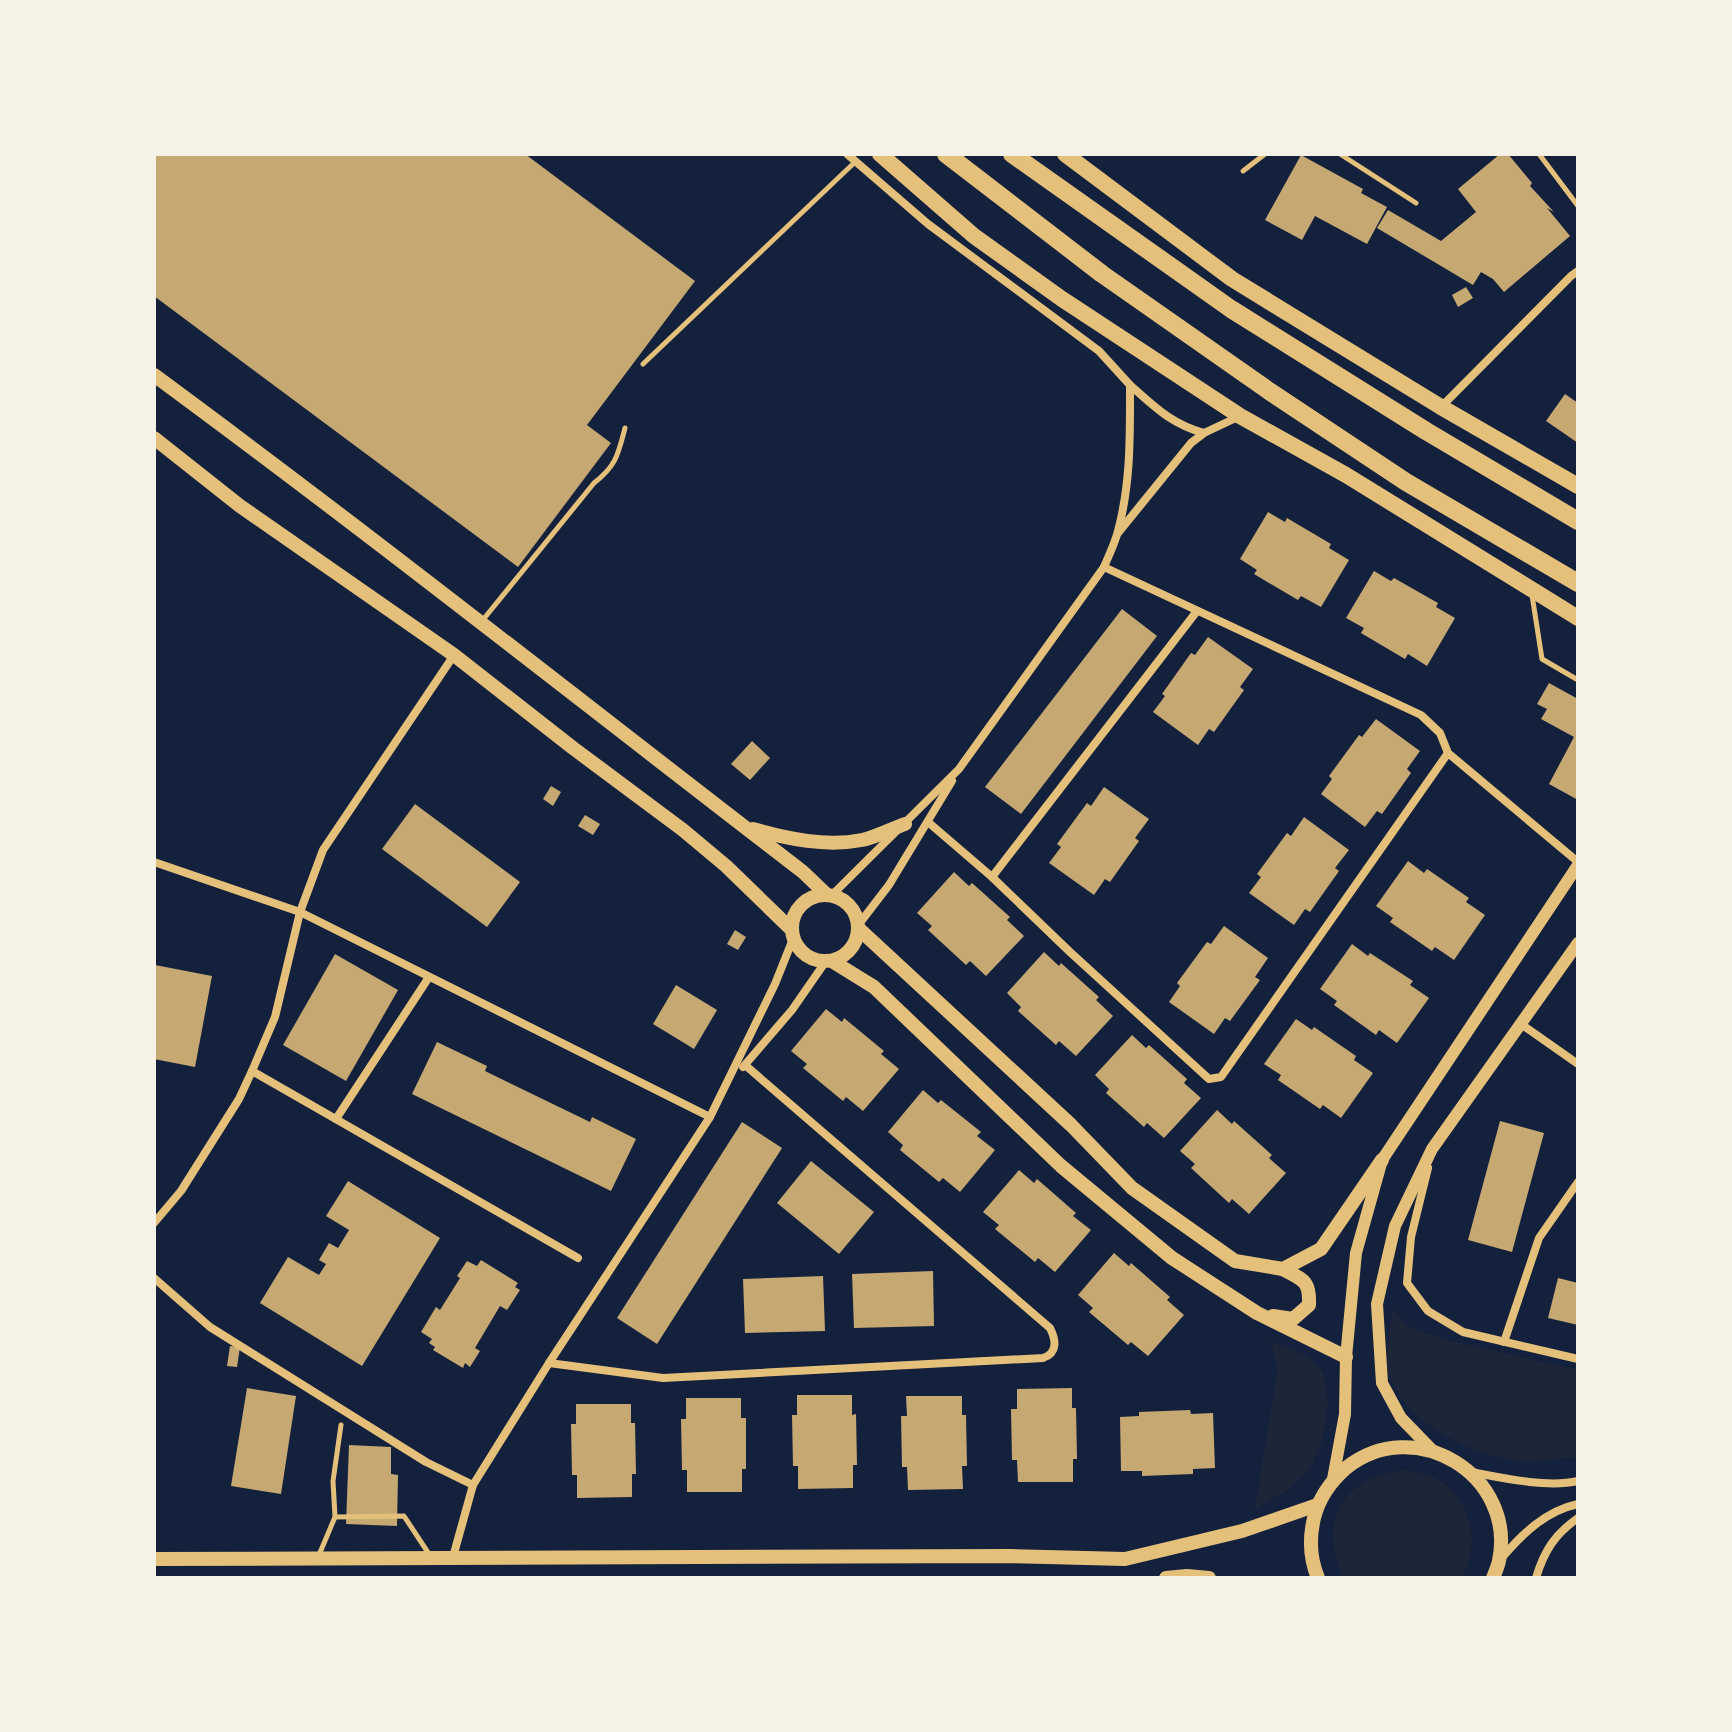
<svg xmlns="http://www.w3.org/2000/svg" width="1732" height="1732" font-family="Manrope,sans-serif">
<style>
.green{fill:#1d2539}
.building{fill:#c6a872}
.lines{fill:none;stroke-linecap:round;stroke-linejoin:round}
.service{stroke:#e5c07b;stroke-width:5}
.minor{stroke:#e5c07b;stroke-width:8}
.tertiary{stroke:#e5c07b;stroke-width:12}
.secondary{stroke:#e5c07b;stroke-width:14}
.primary{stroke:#e5c07b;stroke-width:16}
.trunk{stroke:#e5c07b;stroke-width:18}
</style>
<rect width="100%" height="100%" fill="#14213d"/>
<g class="green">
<path d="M1392,1308L1408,1327L1447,1340L1578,1370V1457C1560,1458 1541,1462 1523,1461C1475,1458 1399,1420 1387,1369C1385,1358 1391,1322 1392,1308Z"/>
<path d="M1271,1341L1309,1357L1323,1372L1328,1403L1322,1442L1309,1470L1288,1490L1255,1509L1278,1369Z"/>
<path d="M1406,1470C1421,1473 1435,1476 1447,1486C1472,1508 1481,1550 1460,1578H1343C1318,1520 1343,1476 1406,1470Z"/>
</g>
<g class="building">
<path d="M154,154H525L695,281L587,425L611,443L518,567L154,296Z"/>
<path d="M1500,154H1508L1532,183L1530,186L1554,212L1547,208L1570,236L1504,292L1493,279L1481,272L1473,285L1377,228L1388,210L1441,241L1476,212L1458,189Z"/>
<path d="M1301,155L1363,189L1361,193L1387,207L1367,244L1315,216L1302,240L1265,220Z"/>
<path d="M1466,287L1473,298L1458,307L1452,295Z"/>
<path d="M1565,394L1578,403V443L1546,421Z"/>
<path d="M1268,512L1285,522L1287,518L1331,544L1329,548L1349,560L1321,607L1301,596L1298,600L1254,574L1257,570L1240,559Z"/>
<path d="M1374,571L1391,581L1394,578L1438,603L1436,607L1455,618L1427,666L1408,654L1405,659L1361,633L1364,628L1346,618Z"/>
<path d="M1122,609L1157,636L1021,814L985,787Z"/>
<path d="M1208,637L1253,669L1240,687L1244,690L1214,732L1209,729L1198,745L1153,712L1165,696L1162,694L1191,653L1195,655Z"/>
<path d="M1549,683L1578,699V800L1549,784L1574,737L1541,719L1547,709L1537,704Z"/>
<path d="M1376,719L1420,751L1407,769L1411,773L1382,814L1377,811L1365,827L1321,794L1332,779L1329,776L1359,735L1362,737Z"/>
<path d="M752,741L770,758L750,780L731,764Z"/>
<path d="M551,786L561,792L553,806L543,799Z"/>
<path d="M1104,787L1149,819L1135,838L1139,841L1110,882L1105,879L1094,895L1049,863L1061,847L1057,844L1087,803L1091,806Z"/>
<path d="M415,804L520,882L487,927L382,849Z"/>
<path d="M585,815L600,824L593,835L578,826Z"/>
<path d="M1304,817L1349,850L1335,868L1339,871L1310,912L1305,909L1294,925L1249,893L1261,877L1257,874L1287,833L1291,836Z"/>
<path d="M1408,861L1424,873L1427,869L1469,898L1466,902L1485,915L1454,960L1435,947L1432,951L1390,922L1393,918L1376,906Z"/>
<path d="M954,872L969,886L972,883L1010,917L1007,920L1024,936L986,976L970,961L966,965L928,930L932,926L917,913Z"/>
<path d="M1224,926L1268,958L1255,977L1260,980L1230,1021L1225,1018L1214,1034L1169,1002L1180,986L1177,983L1207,942L1211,944Z"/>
<path d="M735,930L746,937L738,950L727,944Z"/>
<path d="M1352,944L1368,956L1370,953L1413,981L1410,985L1429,998L1397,1043L1379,1030L1376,1035L1334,1005L1337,1001L1320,989Z"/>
<path d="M1044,952L1059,966L1061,963L1099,997L1096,1000L1113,1016L1076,1056L1059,1041L1056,1045L1018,1011L1021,1007L1007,993Z"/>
<path d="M335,954L398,990L346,1081L283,1045Z"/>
<path d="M155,965L212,976L195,1067L154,1059Z"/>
<path d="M676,985L717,1010L694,1049L653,1024Z"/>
<path d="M826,1009L842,1022L844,1018L884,1051L881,1054L899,1069L863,1111L846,1097L843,1101L803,1068L807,1064L791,1051Z"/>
<path d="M1296,1019L1312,1030L1314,1027L1356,1056L1354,1060L1373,1073L1341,1118L1323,1105L1320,1109L1278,1080L1281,1075L1264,1064Z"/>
<path d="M1132,1035L1146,1048L1149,1045L1187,1079L1184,1083L1201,1098L1164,1138L1147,1123L1144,1127L1106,1093L1109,1089L1095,1075Z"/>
<path d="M437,1042L487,1066L485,1071L590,1122L592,1117L636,1139L611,1191L412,1094Z"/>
<path d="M923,1090L938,1103L941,1100L981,1132L977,1136L995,1150L960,1192L943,1178L939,1182L900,1150L903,1145L888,1132Z"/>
<path d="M1217,1110L1232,1124L1234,1121L1272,1155L1269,1158L1286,1173L1249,1214L1232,1199L1229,1203L1191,1168L1195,1164L1180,1151Z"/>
<path d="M1500,1121L1544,1133L1512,1252L1468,1240Z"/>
<path d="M742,1122L782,1148L657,1344L617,1318Z"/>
<path d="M811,1161L874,1212L839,1254L777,1203Z"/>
<path d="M1019,1170L1034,1183L1037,1179L1076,1213L1073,1216L1091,1230L1055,1272L1038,1258L1035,1262L995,1229L999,1225L983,1212Z"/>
<path d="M348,1181L440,1238L362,1366L260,1303L288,1257L319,1275L326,1264L319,1260L329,1243L338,1248L349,1230L326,1216Z"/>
<path d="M1114,1253L1129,1266L1131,1263L1170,1297L1167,1300L1184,1315L1148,1356L1131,1342L1128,1345L1089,1312L1093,1308L1078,1295Z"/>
<path d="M481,1260L518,1283L515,1287L520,1290L507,1310L500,1306L475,1348L480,1351L470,1367L465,1363L463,1368L433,1350L435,1347L429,1343L432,1339L421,1332L436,1307L440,1310L460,1278L457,1276L467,1261L477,1266Z"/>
<path d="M933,1271L934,1326L854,1328L852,1274Z"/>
<path d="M823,1276L825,1331L745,1333L743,1279Z"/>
<path d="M1558,1278L1578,1283V1325L1548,1318Z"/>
<path d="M230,1346L240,1347L237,1367L227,1366Z"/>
<path d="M247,1388L296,1396L281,1494L231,1486Z"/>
<path d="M1072,1388V1408H1076L1077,1459H1073V1482H1018L1017,1460H1012L1011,1409H1017V1389Z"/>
<path d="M797,1395H852V1415L856,1414L857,1465H853V1488L798,1489V1466H793L792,1415H797Z"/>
<path d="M906,1396H962V1415H966L967,1466H962L963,1489L908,1490L907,1467H902L901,1416H907Z"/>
<path d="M686,1398H741V1418H746V1469H742V1492H687V1470H682L681,1419H686Z"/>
<path d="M576,1404H631V1423H635L636,1474H632V1497L577,1498V1475H572L571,1424H576Z"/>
<path d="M1190,1410L1191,1414L1213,1413L1215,1468L1193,1469V1474L1142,1476V1471H1121L1120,1417L1139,1416V1412Z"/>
<path d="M349,1445L391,1447V1474L398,1475L397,1526L346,1524Z"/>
</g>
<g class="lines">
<g class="service">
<path d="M1340,154L1416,203"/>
<path d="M1539,154L1578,206"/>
<path d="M1243,171L1265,154"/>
<path d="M643,364L855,162"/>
<path d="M1532,595L1542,659L1578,680"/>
<path d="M482,621L594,483C616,466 618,455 625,428"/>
<path d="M335,1517L333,1481L341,1425"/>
<path d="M319,1555L335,1517L404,1516L431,1557"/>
</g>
<g class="minor">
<path d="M1130,385C1155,407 1171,424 1204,433L1240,416"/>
<path d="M1441,407L1571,276L1578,271"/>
<path d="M1118,533L1191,443L1204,433"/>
<path d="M1104,567L1421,715L1440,733L1448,753L1578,862"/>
<path d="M928,822L992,877L1070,952L1209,1079L1221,1077L1448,753"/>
<path d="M154,862L300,912L710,1117"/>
<path d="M992,877L1197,611"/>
<path d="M832,895L959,769L1104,567C1109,555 1115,543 1118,531C1131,482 1130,435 1130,385L1099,351L928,224L847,154"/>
<path d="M859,924L889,885L952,781"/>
<path d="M1521,1024L1578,1064"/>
<path d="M743,1067L792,1010L826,961"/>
<path d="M252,1071L578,1258"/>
<path d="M336,1119L429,977"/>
<path d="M1428,1168L1411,1237L1407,1283L1428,1311L1463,1332L1578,1359"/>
<path d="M154,1223L181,1191L239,1099L252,1071L275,1017L300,912L323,850L454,655"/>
<path d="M154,1278L210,1327L426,1462L473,1485"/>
<path d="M1504,1342L1539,1238L1578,1182"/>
<path d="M549,1363L663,1378L1043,1358C1058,1353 1056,1340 1050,1328L745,1065"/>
<path d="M1471,1472C1502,1478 1547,1488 1578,1481"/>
<path d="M453,1557L473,1485L549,1363L710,1117L775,984L793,939"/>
<path d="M1500,1560C1521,1535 1545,1511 1578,1504"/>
<path d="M1536,1578C1544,1551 1555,1534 1578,1518"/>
</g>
<g class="tertiary">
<path d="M1434,1452L1401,1418L1382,1383L1377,1304L1395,1226L1432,1149L1578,943"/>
<path d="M1333,1479L1345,1414L1346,1357L1356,1253L1382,1160L1578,865"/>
</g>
<g class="secondary">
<path d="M154,375C374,537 587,706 803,872L826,894"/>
<path d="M154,438L240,506L454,655L573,748L683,830L726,866L792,930"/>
<path d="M753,829C788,839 826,847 862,840C876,837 891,829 905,824"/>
<circle cx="825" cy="928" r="33"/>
<path d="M859,929L1071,1125L1132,1188L1235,1261L1283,1269L1321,1249L1382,1160"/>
<path d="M832,961L874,987L1061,1166L1172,1258L1257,1313L1346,1357"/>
<path d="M1273,1316L1293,1319L1309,1305C1310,1280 1303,1280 1283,1269"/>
<path d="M154,1559L1011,1556L1125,1559L1242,1531L1317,1505"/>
<path d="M1166,1578L1187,1576L1209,1578"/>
<path d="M1318,1578C1310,1559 1309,1539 1314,1518C1319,1498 1330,1482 1346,1468C1414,1413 1517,1475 1499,1561C1498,1566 1495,1573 1493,1578"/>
</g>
<g class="primary">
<path d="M880,154L974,236L1062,299L1240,416L1346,475L1578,618"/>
<path d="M1065,154L1232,279L1441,407L1578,486"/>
</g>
<g class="trunk">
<path d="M946,154L1102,274L1269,391L1406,482L1578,583"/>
<path d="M1012,154L1231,309L1426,431L1578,521"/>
</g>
</g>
<rect width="1732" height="1732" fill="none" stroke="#f6f1e7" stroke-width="312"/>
</svg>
